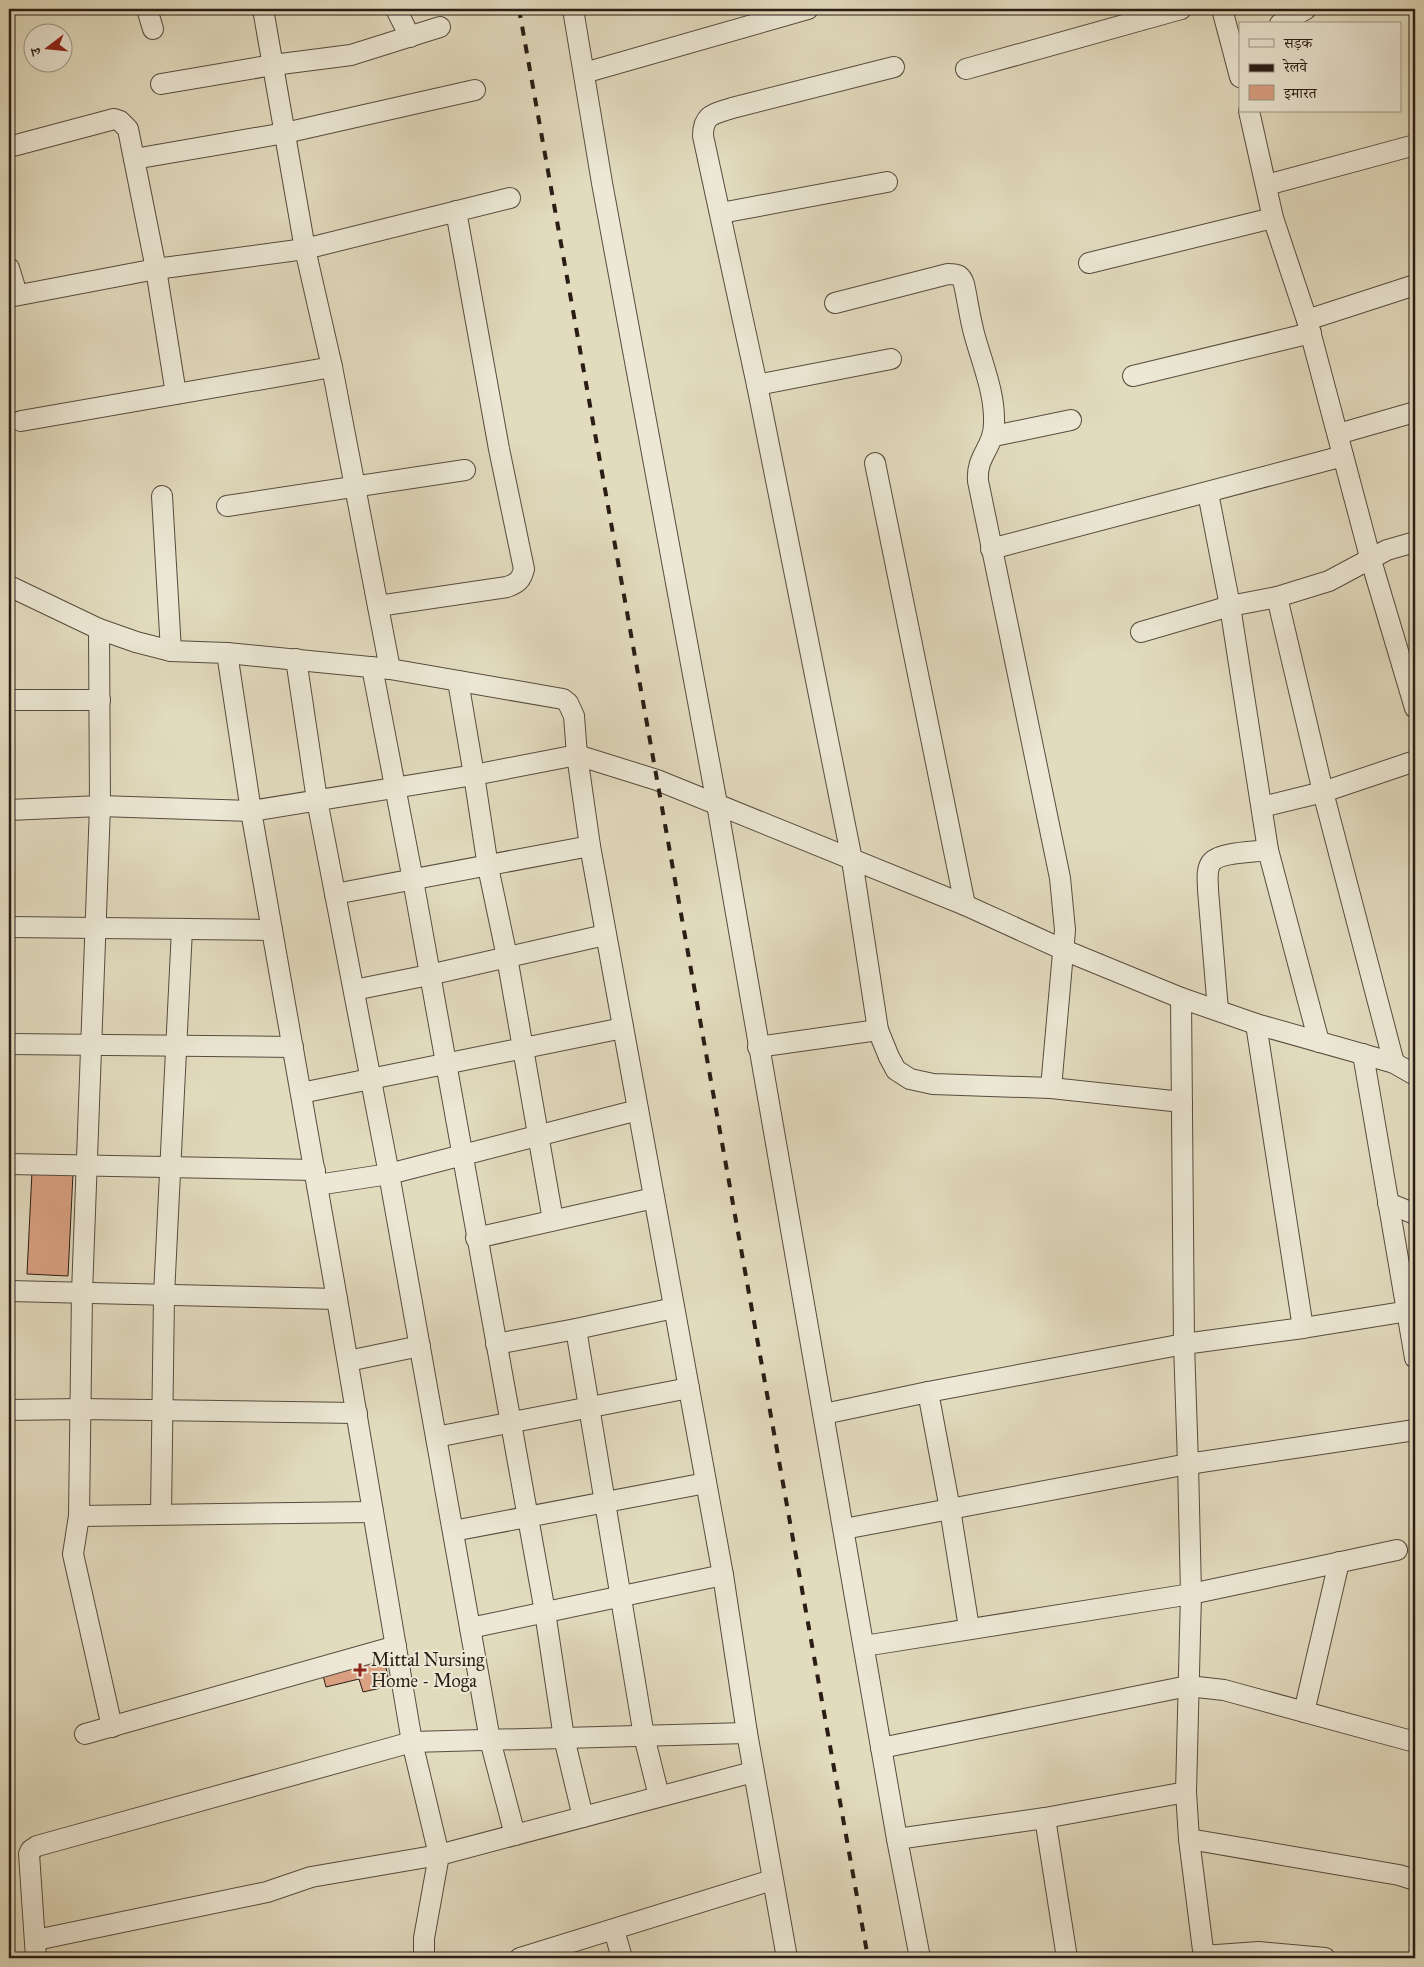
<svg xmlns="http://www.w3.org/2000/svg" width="1424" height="1967" font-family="'IM FELL Great Primer','Noto Serif Devanagari',serif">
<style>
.building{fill:#d9a081;stroke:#291d15}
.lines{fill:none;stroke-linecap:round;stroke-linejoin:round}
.street-casing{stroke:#574c3f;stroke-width:22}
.street{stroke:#ece8d5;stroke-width:20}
.rail{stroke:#291d15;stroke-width:4;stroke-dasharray:9 9;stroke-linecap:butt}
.poi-dot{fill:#8f2418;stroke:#ece8d5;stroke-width:2}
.labels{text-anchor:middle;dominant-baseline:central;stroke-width:4;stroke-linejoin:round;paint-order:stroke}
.poi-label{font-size:18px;fill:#291d15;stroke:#ece8d5;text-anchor:start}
</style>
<rect width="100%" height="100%" fill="#e2dbbe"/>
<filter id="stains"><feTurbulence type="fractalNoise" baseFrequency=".004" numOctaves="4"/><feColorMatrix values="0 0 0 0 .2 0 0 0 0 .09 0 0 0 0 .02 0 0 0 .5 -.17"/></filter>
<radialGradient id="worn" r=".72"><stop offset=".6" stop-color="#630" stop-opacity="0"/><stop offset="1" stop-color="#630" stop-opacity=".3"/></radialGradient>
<g class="building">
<path d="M32,1171L73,1173L68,1276L27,1274Z"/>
<path d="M383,1654L390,1686L363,1692L359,1679L326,1687L321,1668Z"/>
</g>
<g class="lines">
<g class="street-casing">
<g id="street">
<path d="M147,9L153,29"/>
<path d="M263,9L305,249L332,367"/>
<path d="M396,9L410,37"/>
<path d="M573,9L602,183L717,804L897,1839L920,1958"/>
<path d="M1222,9L1240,77"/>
<path d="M1280,24L1306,9"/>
<path d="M894,67L732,108C714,114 703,114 703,136L757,385L852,860L878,1030L889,1057L896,1070L910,1079L933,1084L1051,1088L1182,1102"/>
<path d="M966,69L1181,9"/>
<path d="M584,73L808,9"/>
<path d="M161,84L273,65L351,55L440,27"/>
<path d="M1249,111L1273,218L1307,320L1370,557L1415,708"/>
<path d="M9,147L114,119L120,121L128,129L156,269L176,394"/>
<path d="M134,159L285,133L475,90"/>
<path d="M1267,185L1415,145"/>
<path d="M721,213L887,182"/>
<path d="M1089,263L1273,218"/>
<path d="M9,268L17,294"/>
<path d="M9,297L156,269L305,249L510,198"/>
<path d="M835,303L948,274C958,274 961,275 964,284C968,302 970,320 975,337C983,365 995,394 994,423C994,448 976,455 978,481L1060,878L1065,930L1051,1088"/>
<path d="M1307,320L1415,285"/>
<path d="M1133,376L1311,333"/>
<path d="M757,385L891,359"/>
<path d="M21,421L332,367L390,669"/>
<path d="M1338,434L1415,412"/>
<path d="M994,436L1071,420"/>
<path d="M875,463L965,905"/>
<path d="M1208,493L1230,606L1268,850L1319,1042"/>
<path d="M162,496L171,651"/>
<path d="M227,506L465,470"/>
<path d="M991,549L1343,456"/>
<path d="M9,586L99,629L136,642L171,651L227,653L390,669L563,699L568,703L574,716L577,755L590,846L723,1575L747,1733L787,1958"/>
<path d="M378,606L507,587C518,583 521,580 524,569L499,449L456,211"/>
<path d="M99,629L100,806L82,1293L79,1516L73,1554L112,1727"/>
<path d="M1141,632L1230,606L1277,597L1329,581L1387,550L1415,542"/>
<path d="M227,653L251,811L337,1299L412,1742L439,1855L424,1938V1958"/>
<path d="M296,659L317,800L389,1174L490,1740L515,1835"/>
<path d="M372,667L413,880L545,1612L564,1738L583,1817"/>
<path d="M458,681L474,775L488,867L507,957L553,1220"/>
<path d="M9,700H100"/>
<path d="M1262,807L1323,792L1277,597"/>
<path d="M9,810L100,806L251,811L474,775L577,755L657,780L965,905L1064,950L1181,998L1256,1024L1394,1063L1415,1075"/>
<path d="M335,894L590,846"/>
<path d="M9,927L272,930"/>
<path d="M354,990L429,975L605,935"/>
<path d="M1181,998L1184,1344L1188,1464L1191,1594L1186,1792L1189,1839L1204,1958"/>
<path d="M1218,1010L1208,890C1208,882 1206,870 1211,863C1218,852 1255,852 1268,850"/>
<path d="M1256,1024L1303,1328"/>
<path d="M9,1044L293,1047"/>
<path d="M758,1047L878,1030"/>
<path d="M1363,1054L1415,1358"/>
<path d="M1394,1063L1323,792L1415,761"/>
<path d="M301,1093L623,1028"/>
<path d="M9,1164L315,1170"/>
<path d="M317,1185L389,1174L638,1110"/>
<path d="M1388,1203L1415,1214"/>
<path d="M476,1238L654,1198"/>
<path d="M9,1291L337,1299"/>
<path d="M576,1329L644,1736L659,1796"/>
<path d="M496,1344L576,1329L674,1308"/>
<path d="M348,1361L420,1346"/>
<path d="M928,1392L1184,1344L1303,1328L1415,1310"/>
<path d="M9,1410L80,1409L357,1413"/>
<path d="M824,1414L928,1392L950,1509L969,1628"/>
<path d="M436,1437L689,1388"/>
<path d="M161,1514L164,1295L182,929"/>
<path d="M79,1516L373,1512"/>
<path d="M844,1529L1188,1464L1415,1430"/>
<path d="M453,1531L706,1483"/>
<path d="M470,1628L723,1575"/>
<path d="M864,1646L1191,1594L1397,1550"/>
<path d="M1304,1712L1339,1562"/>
<path d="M85,1734L396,1646"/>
<path d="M881,1748L1188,1686L1224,1690L1415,1742"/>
<path d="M1045,1818L1186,1792"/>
<path d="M897,1839L1045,1818L1067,1958"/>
<path d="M1189,1839L1399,1875L1415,1880"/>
<path d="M614,1930L622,1958"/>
<path d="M36,1940L267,1892L311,1877L439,1855L753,1772"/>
<path d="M1203,1956L1259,1952L1325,1958"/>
<path d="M36,1958L29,1854L31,1850L37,1846L412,1742L747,1733"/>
<path d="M520,1958L772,1880"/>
</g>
</g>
<use href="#street" class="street"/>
<path class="rail" d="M519,9L868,1958"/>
</g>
<path class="poi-dot" d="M357.5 1662.5h5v5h5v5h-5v5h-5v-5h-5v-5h5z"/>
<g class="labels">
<g class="poi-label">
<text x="371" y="1660">Mittal Nursing<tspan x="371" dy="21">Home - Moga</tspan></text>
</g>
</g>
<rect width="1424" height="1967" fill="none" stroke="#e2dbbe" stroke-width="30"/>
<rect x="10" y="10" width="1404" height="1947" fill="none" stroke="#291d15" stroke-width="2.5"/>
<rect x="15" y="15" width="1394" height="1937" fill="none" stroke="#291d15"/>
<rect x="1239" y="22" width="162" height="90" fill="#ece8d5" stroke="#9e9788"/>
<rect x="1249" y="39" width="25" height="8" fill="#ece8d5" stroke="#9e9788"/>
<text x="1284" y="48" font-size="15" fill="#291d15">सड़क</text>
<rect x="1249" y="64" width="25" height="8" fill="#291d15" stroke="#9e9788"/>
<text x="1284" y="72" font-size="15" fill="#291d15">रेलवे</text>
<rect x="1249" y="85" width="25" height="15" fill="#d9a081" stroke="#9e9788"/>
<text x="1284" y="98" font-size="15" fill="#291d15">इमारत</text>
<g transform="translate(48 48) rotate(254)"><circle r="24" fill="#ece8d5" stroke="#9e9788"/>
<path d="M0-4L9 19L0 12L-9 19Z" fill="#8f2418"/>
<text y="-8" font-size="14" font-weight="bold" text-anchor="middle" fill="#291d15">उ</text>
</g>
<rect width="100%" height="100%" filter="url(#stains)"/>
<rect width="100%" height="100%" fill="url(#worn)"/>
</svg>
